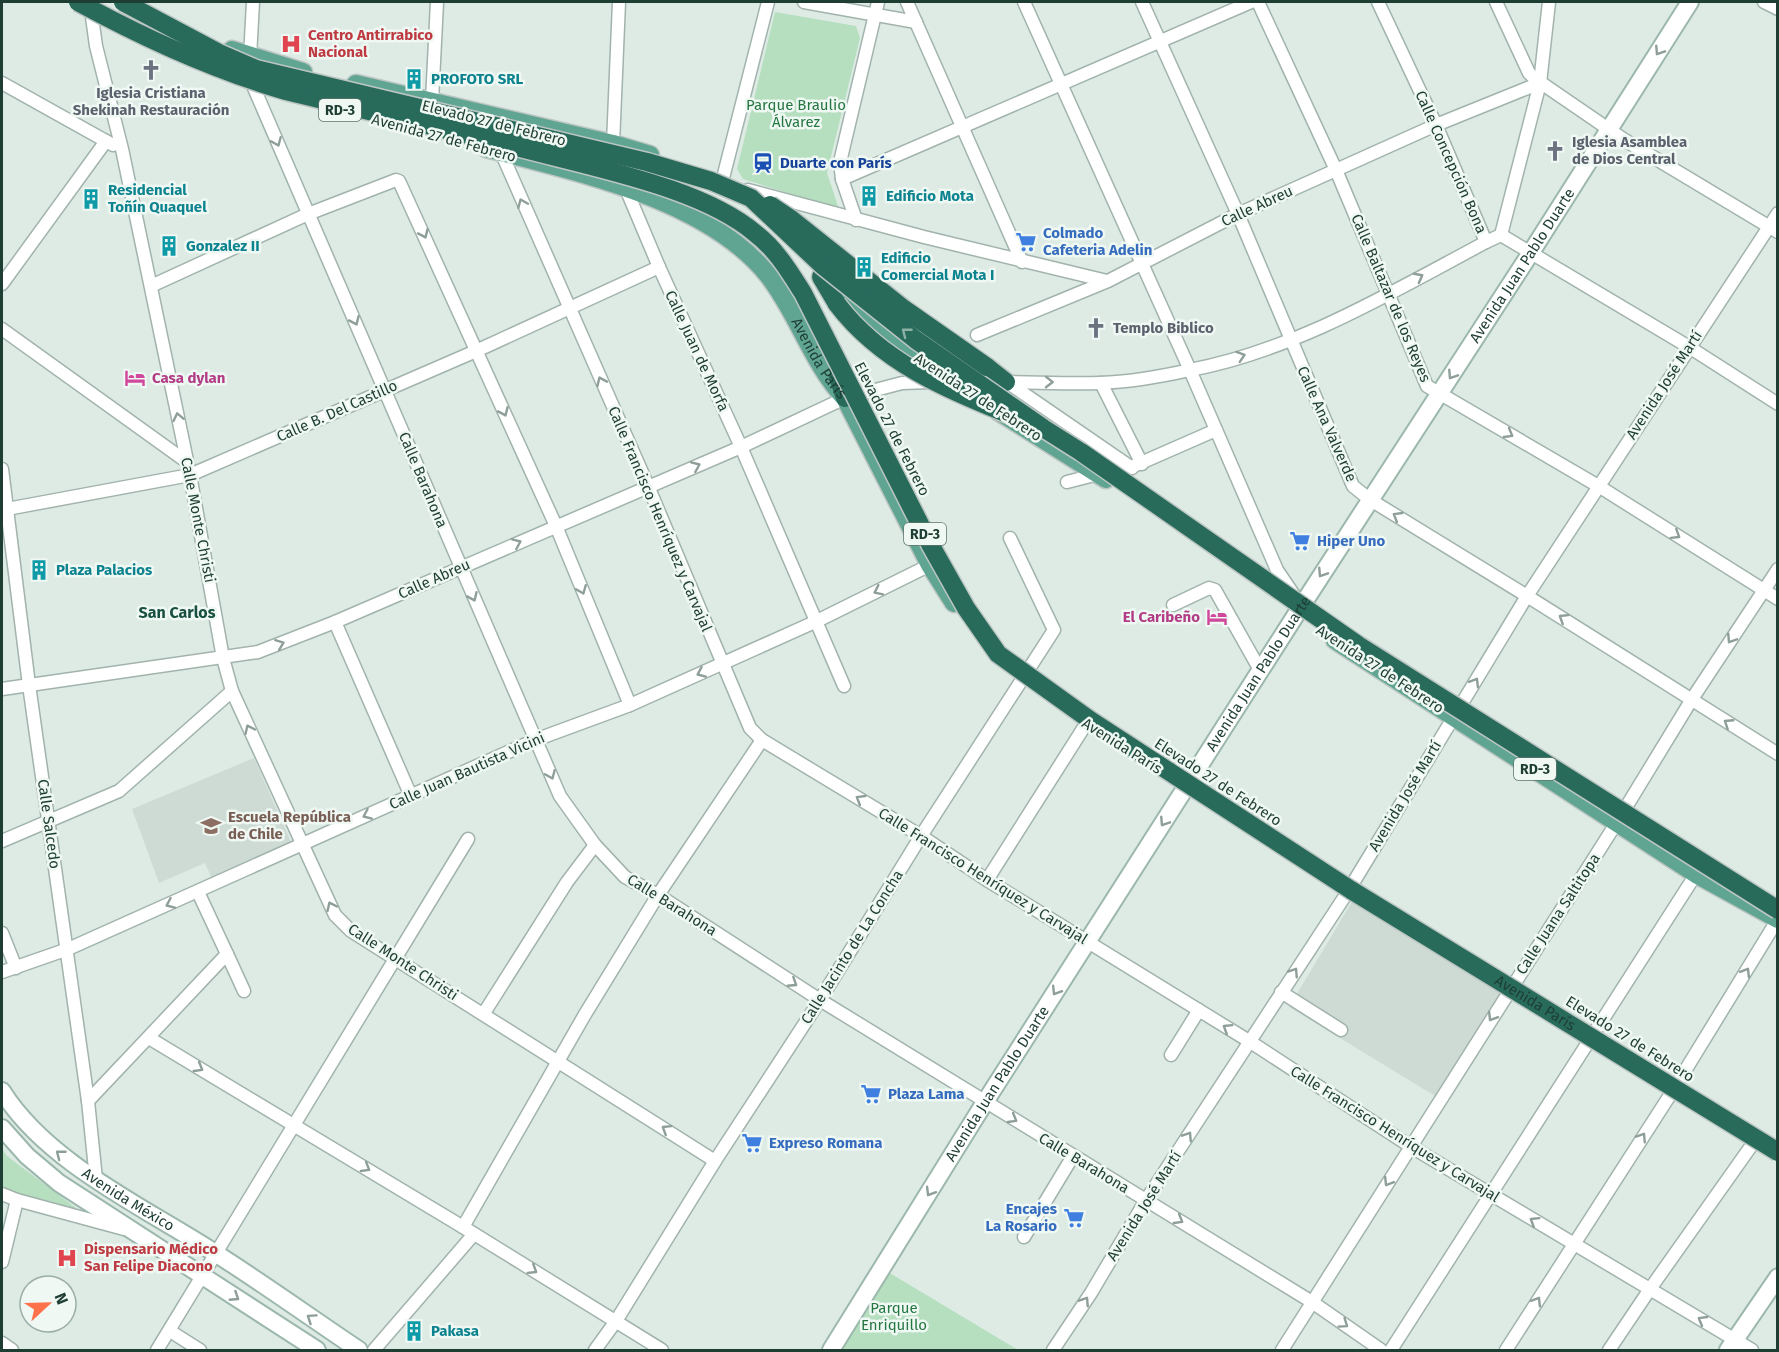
<svg xmlns="http://www.w3.org/2000/svg" width="1779" height="1352" font-family="'Fira Sans',sans-serif">
<style>
.built{fill:#cddbd4}
.green{fill:#b5dfbf}
.lines{fill:none;stroke-linecap:round;stroke-linejoin:round}
.street-casing{stroke:#a1b3ac;stroke-width:15}
.secondary-casing{stroke:#9cb8ad;stroke-width:20}
.primary-casing{stroke:#bcc5c2;stroke-width:21}
.highway-casing{stroke:#bcc5c2;stroke-width:21}
.street{stroke:#fff;stroke-width:12}
.secondary{stroke:#fff;stroke-width:16}
.primary{stroke:#5fa591;stroke-width:18}
.highway{stroke:#286b5b;stroke-width:18}
.highway-bridge-casing{stroke:#bcc5c2;stroke-width:21;stroke-linecap:butt}
.highway-bridge{stroke:#286b5b;stroke-width:18}
.oneway{stroke:#8e9e99}
.oneway2{stroke:#8cb2a7}
.labels{text-anchor:middle;dominant-baseline:central;stroke-width:5;stroke-linejoin:round;paint-order:stroke}
.shield{fill:#eff8f3;stroke:#5d756d;stroke-width:1.5}
.shield-label{font-size:14px;font-weight:bold;fill:#1e3d33}
.health-label{font-size:15px;font-weight:bold;fill:#be3a42;stroke:#eff8f3;text-anchor:start}
.culture-label{font-size:15px;font-weight:bold;fill:#0d838f;stroke:#eff8f3;text-anchor:start}
.worship-label{font-size:15px;font-weight:bold;fill:#5b616d;stroke:#eff8f3;text-anchor:start}
.park-label{font-size:15px;fill:#257742;stroke:#eff8f3}
.street-label{font-size:15px;fill:#1e3d33;stroke:#eff8f3}
.transit-label{font-size:15px;font-weight:bold;fill:#164399;stroke:#eff8f3;text-anchor:start}
.shop-label{font-size:15px;font-weight:bold;fill:#366cbe;stroke:#eff8f3;text-anchor:start}
.hotel-label{font-size:15px;font-weight:bold;fill:#b23c85;stroke:#eff8f3;text-anchor:start}
.education-label{font-size:15px;font-weight:bold;fill:#785e54;stroke:#eff8f3;text-anchor:start}
.neighbourhood-label{font-size:16px;font-weight:bold;fill:#195041;stroke:#eff8f3}
</style>
<rect width="100%" height="100%" fill="#deebe5"/>
<g class="built">
<path d="M254,758L291,842L212,879L205,863L159,883L132,809Z"/>
<path d="M1353,900L1505,992L1440,1099L1289,1007Z"/>
</g>
<g class="green">
<path d="M775,12L856,26L860,38L827,173L839,209L743,179L737,169Z"/>
<path d="M2,1149L7,1156L84,1214L16,1196L2,1188Z"/>
<path d="M883,1269L1018,1350H831Z"/>
</g>
<g class="lines">
<g class="street-casing">
<g id="street">
<path d="M253,2L250,57L254,88L560,796L595,845L625,877L658,895L820,1000L1312,1302L1381,1350"/>
<path d="M804,2L916,22"/>
<path d="M907,2L1022,262"/>
<path d="M1024,2L1190,370L1277,570L1296,598"/>
<path d="M1142,2L1238,214L1353,486L1369,499L1527,596L1778,754"/>
<path d="M1258,2L1336,170L1427,386L1600,487L1778,599"/>
<path d="M1378,2L1436,125L1486,242L1501,235L1689,347L1778,404"/>
<path d="M1496,2L1529,73L1534,78L1623,139L1778,232"/>
<path d="M1764,2L1778,9"/>
<path d="M92,17L96,46L122,149L190,475L223,658L232,691L335,915L351,931L715,1161"/>
<path d="M2,83L113,145"/>
<path d="M432,101L437,2"/>
<path d="M615,150L613,144L619,2"/>
<path d="M501,152L648,486L750,728L762,740L921,836L987,880L1249,1041L1410,1146L1752,1350"/>
<path d="M723,178L768,2"/>
<path d="M842,179L1251,2"/>
<path d="M624,184L659,267L741,447L844,686"/>
<path d="M748,190L924,237L1107,281"/>
<path d="M856,220L842,179L840,162L878,2"/>
<path d="M1501,235L1540,83L1549,2"/>
<path d="M2,284L106,141"/>
<path d="M151,286L308,214L396,180L399,181L556,526L630,705"/>
<path d="M2,329L187,462"/>
<path d="M977,335L1108,281L1238,214L1436,125L1540,83"/>
<path d="M1000,382C1033,382 1067,384 1100,383C1127,382 1163,376 1190,370C1296,350 1392,292 1486,242"/>
<path d="M1007,382L1132,468"/>
<path d="M1101,383L1142,464"/>
<path d="M2,469L29,685L88,1101L96,1179"/>
<path d="M1067,482L1098,474H1113L1127,469L1216,430"/>
<path d="M2,508L7,509L190,475L476,351L659,267"/>
<path d="M1173,605L1209,588L1215,590L1260,670"/>
<path d="M335,622L411,796"/>
<path d="M2,689L258,652L335,622L741,447L845,398L902,383L931,382"/>
<path d="M2,841L119,791L232,691"/>
<path d="M987,880L1086,724"/>
<path d="M2,933L16,968"/>
<path d="M227,954L244,991"/>
<path d="M2,972L68,949L535,740L630,705L817,621L930,565"/>
<path d="M1281,992L1341,1030"/>
<path d="M484,1013L567,882L595,845"/>
<path d="M149,1038L463,1227L662,1350"/>
<path d="M1171,1055L1199,1010"/>
<path d="M88,1101L227,954L198,892"/>
<path d="M2,1194L17,1200L124,1229"/>
<path d="M463,1227L584,1016L658,895L762,740"/>
<path d="M1024,1237L1073,1156"/>
<path d="M2,1262L17,1200"/>
<path d="M170,1331L200,1350"/>
<path d="M2,1343L12,1350"/>
<path d="M157,1350L468,839"/>
<path d="M374,1350L474,1234"/>
<path d="M595,1350L616,1321L715,1161L820,1000L921,836L1054,630L1010,538"/>
<path d="M1053,1350L1091,1293L1146,1200L1347,893L1527,596L1778,213"/>
<path d="M1282,1350L1617,822L1692,699L1778,569"/>
<path d="M1391,1350L1696,874"/>
<path d="M1506,1350L1672,1092L1778,919"/>
<path d="M1609,1350L1650,1289L1754,1142"/>
</g>
</g>
<g class="secondary-casing">
<g id="secondary">
<path id="s1" d="M2,1091C47,1163 144,1207 215,1253C264,1284 311,1318 359,1350"/>
<path d="M2,1128L27,1156L59,1183L317,1350"/>
<path id="s2" d="M831,1350L985,1102L1297,613L1530,254L1690,2"/>
<path d="M1728,1350L1778,1277"/>
</g>
</g>
<g class="primary-casing">
<g id="primary">
<path d="M232,50L303,72"/>
<path d="M356,84L613,144L650,155"/>
<path id="s3" d="M486,148C577,172 707,199 768,275C798,313 812,363 845,398L930,565L954,603"/>
<path d="M838,294L878,331L970,392"/>
<path d="M998,411L1106,479"/>
<path d="M1335,640L1696,874L1778,919"/>
</g>
</g>
<g class="highway-casing">
<g id="highway">
<path d="M821,277L837,304"/>
<path d="M987,367L1006,382"/>
<path d="M838,377L845,398"/>
</g>
</g>
<use href="#street" class="street"/>
<use href="#secondary" class="secondary"/>
<use href="#primary" class="primary"/>
<use href="#highway" class="highway"/>
<g class="highway-bridge-casing">
<g id="highway-bridge">
<path id="s4" d="M78,2C144,38 214,70 286,91C376,113 467,134 556,157C617,173 706,192 755,233C776,249 789,271 803,293L930,544L966,608L998,654L1090,720L1351,890L1778,1152"/>
<path d="M123,2L219,53L256,69L647,162L711,181L751,198L823,266L916,340L1043,428L1081,452L1358,645L1778,910"/>
<path d="M770,205L791,219L904,309L987,367"/>
<path d="M837,304C881,362 947,390 1013,416"/>
</g>
</g>
<use href="#highway-bridge" class="highway-bridge"/>
</g>
<defs><path id="oneway-chevron" d="M-2-3.5L2.5 0L-2 3.5" fill="none" stroke-width="1.6" stroke-linecap="round" stroke-linejoin="round" transform="scale(1.5)"/></defs>
<g class="oneway">
<use href="#oneway-chevron" transform="translate(1659 51) rotate(123)"/>
<use href="#oneway-chevron" transform="translate(277 142) rotate(67)"/>
<use href="#oneway-chevron" transform="translate(522 203) rotate(-113)"/>
<use href="#oneway-chevron" transform="translate(424 234) rotate(66)"/>
<use href="#oneway-chevron" transform="translate(1419 277) rotate(-28)"/>
<use href="#oneway-chevron" transform="translate(355 321) rotate(66)"/>
<use href="#oneway-chevron" transform="translate(1241 356) rotate(-18)"/>
<use href="#oneway-chevron" transform="translate(1452 375) rotate(123)"/>
<use href="#oneway-chevron" transform="translate(601 381) rotate(-114)"/>
<use href="#oneway-chevron" transform="translate(1049 382) rotate(1)"/>
<use href="#oneway-chevron" transform="translate(504 412) rotate(66)"/>
<use href="#oneway-chevron" transform="translate(178 417) rotate(-102)"/>
<use href="#oneway-chevron" transform="translate(1509 434) rotate(30)"/>
<use href="#oneway-chevron" transform="translate(696 466) rotate(-23)"/>
<use href="#oneway-chevron" transform="translate(1397 516) rotate(-149)"/>
<use href="#oneway-chevron" transform="translate(1676 535) rotate(32)"/>
<use href="#oneway-chevron" transform="translate(517 543) rotate(-23)"/>
<use href="#oneway-chevron" transform="translate(1322 573) rotate(123)"/>
<use href="#oneway-chevron" transform="translate(582 590) rotate(68)"/>
<use href="#oneway-chevron" transform="translate(878 591) rotate(154)"/>
<use href="#oneway-chevron" transform="translate(473 597) rotate(66)"/>
<use href="#oneway-chevron" transform="translate(1563 618) rotate(-148)"/>
<use href="#oneway-chevron" transform="translate(1731 639) rotate(123)"/>
<use href="#oneway-chevron" transform="translate(280 644) rotate(-21)"/>
<use href="#oneway-chevron" transform="translate(701 673) rotate(156)"/>
<use href="#oneway-chevron" transform="translate(1475 682) rotate(-59)"/>
<use href="#oneway-chevron" transform="translate(1728 723) rotate(-147)"/>
<use href="#oneway-chevron" transform="translate(249 729) rotate(-115)"/>
<use href="#oneway-chevron" transform="translate(551 775) rotate(67)"/>
<use href="#oneway-chevron" transform="translate(860 799) rotate(-149)"/>
<use href="#oneway-chevron" transform="translate(367 815) rotate(156)"/>
<use href="#oneway-chevron" transform="translate(1164 822) rotate(123)"/>
<use href="#oneway-chevron" transform="translate(170 904) rotate(156)"/>
<use href="#oneway-chevron" transform="translate(331 906) rotate(-115)"/>
<use href="#oneway-chevron" transform="translate(1294 972) rotate(-57)"/>
<use href="#oneway-chevron" transform="translate(1746 972) rotate(-59)"/>
<use href="#oneway-chevron" transform="translate(793 983) rotate(33)"/>
<use href="#oneway-chevron" transform="translate(1056 991) rotate(122)"/>
<use href="#oneway-chevron" transform="translate(1492 1017) rotate(122)"/>
<use href="#oneway-chevron" transform="translate(1227 1028) rotate(-148)"/>
<use href="#oneway-chevron" transform="translate(199 1068) rotate(31)"/>
<use href="#oneway-chevron" transform="translate(1013 1119) rotate(31)"/>
<use href="#oneway-chevron" transform="translate(666 1129) rotate(-148)"/>
<use href="#oneway-chevron" transform="translate(1188 1136) rotate(-57)"/>
<use href="#oneway-chevron" transform="translate(1642 1137) rotate(-57)"/>
<use href="#oneway-chevron" transform="translate(60 1154) rotate(-142)"/>
<use href="#oneway-chevron" transform="translate(366 1168) rotate(31)"/>
<use href="#oneway-chevron" transform="translate(1388 1182) rotate(122)"/>
<use href="#oneway-chevron" transform="translate(930 1192) rotate(121)"/>
<use href="#oneway-chevron" transform="translate(1179 1220) rotate(31)"/>
<use href="#oneway-chevron" transform="translate(1534 1221) rotate(-148)"/>
<use href="#oneway-chevron" transform="translate(533 1270) rotate(32)"/>
<use href="#oneway-chevron" transform="translate(235 1297) rotate(33)"/>
<use href="#oneway-chevron" transform="translate(1085 1301) rotate(-57)"/>
<use href="#oneway-chevron" transform="translate(1537 1301) rotate(-58)"/>
<use href="#oneway-chevron" transform="translate(311 1318) rotate(-146)"/>
<use href="#oneway-chevron" transform="translate(1702 1320) rotate(-150)"/>
<use href="#oneway-chevron" transform="translate(1344 1324) rotate(35)"/>
</g>
<use class="oneway2" href="#oneway-chevron" transform="translate(906 332) rotate(-142)"/>
<defs>
<g id="hospital-bare" transform="scale(1.62)"><path d="M-5-5h3v3.5h4V-5h3V5h-3V1.5h-4V5h-3Z" fill="#e0444e" stroke="#eff8f3" stroke-width="2.5" paint-order="stroke"/></g>
<g id="church-bare" transform="scale(1.62)"><path d="M-1.2-6h2.4v3.5h3.3v2.4h-3.3V6h-2.4V-.1h-3.3v-2.4h3.3Z" fill="#6b7280" stroke="#eff8f3" stroke-width="2.5" paint-order="stroke"/></g>
<g id="building-bare" transform="scale(1.62)"><path d="M-4-6H4V6H1V3H-1V6H-4ZM-2.5-4.3h1.7v1.8h-1.7ZM.8-4.3h1.7v1.8H.8ZM-2.5-1h1.7V.8h-1.7ZM.8-1h1.7V.8H.8Z" fill="#0f9aa8" stroke="#eff8f3" stroke-width="2.5" paint-order="stroke"/></g>
<g id="station-bare" transform="scale(1.62)"><path d="M-3-6H3Q5-6 5-4V2Q5 4 3 4L4.5 6H3L1.5 4h-3L-3 6H-4.5L-3 4Q-5 4-5 2V-4Q-5-6-3-6ZM-3.5-4v3h7v-3ZM-3.5 1v1.5H-2V1ZM2 1v1.5H3.5V1Z" fill="#1a4fb4" stroke="#eff8f3" stroke-width="2.5" paint-order="stroke"/></g>
<g id="supermarket-bare" transform="scale(1.62)"><path d="M-6-5.5h2.5l.6 2H6L4.5 2H-2.5L-4.4-4H-6ZM-1.5 3.2a1.3 1.3 0 1 0 .1 0ZM3 3.2a1.3 1.3 0 1 0 .1 0Z" fill="#3f7fe0" stroke="#eff8f3" stroke-width="2.5" paint-order="stroke"/></g>
<g id="hotel-bare" transform="scale(1.62)"><path d="M-6-4.5h1.5V1H6V5H4.5V3h-9V5H-6ZM-4 0a1.8 1.8 0 1 1 3.6 0ZM.5 0V-2.5h3Q6-2.5 6 0Z" fill="#d1479c" stroke="#eff8f3" stroke-width="2.5" paint-order="stroke"/></g>
<g id="school-bare" transform="scale(1.62)"><path d="M0-5L7-2L0 1L-7-2ZM-4 1L0 2.5L4 1V4Q0 6-4 4Z" fill="#8d6e63" stroke="#eff8f3" stroke-width="2.5" paint-order="stroke"/></g>
</defs>
<g fill-rule="evenodd">
<use href="#hospital-bare" x="291" y="44"/>
<use href="#church-bare" x="151" y="70"/>
<use href="#building-bare" x="414" y="79"/>
<use href="#church-bare" x="1555" y="151"/>
<use href="#station-bare" x="763" y="163"/>
<use href="#building-bare" x="869" y="196"/>
<use href="#building-bare" x="91" y="199"/>
<use href="#supermarket-bare" x="1026" y="242"/>
<use href="#building-bare" x="169" y="246"/>
<use href="#building-bare" x="864" y="267"/>
<use href="#church-bare" x="1096" y="328"/>
<use href="#hotel-bare" x="135" y="378"/>
<use href="#supermarket-bare" x="1300" y="541"/>
<use href="#building-bare" x="39" y="570"/>
<use href="#hotel-bare" x="1217" y="617"/>
<use href="#school-bare" x="211" y="826"/>
<use href="#supermarket-bare" x="871" y="1094"/>
<use href="#supermarket-bare" x="752" y="1143"/>
<use href="#supermarket-bare" x="1074" y="1218"/>
<use href="#hospital-bare" x="67" y="1258"/>
<use href="#building-bare" x="414" y="1331"/>
</g>
<g class="labels">
<g class="shield">
<rect x="319" y="99" width="42" height="22" rx="4.5"/>
<rect x="904" y="523" width="42" height="22" rx="4.5"/>
<rect x="1514" y="758" width="42" height="22" rx="4.5"/>
</g>
<g class="shield-label">
<text x="340" y="110">RD-3</text>
<text x="925" y="534">RD-3</text>
<text x="1535" y="769">RD-3</text>
</g>
<g class="health-label">
<text x="308" y="35">Centro Antirrabico<tspan x="308" dy="17">Nacional</tspan></text>
<text x="84" y="1249">Dispensario Médico<tspan x="84" dy="17">San Felipe Diacono</tspan></text>
</g>
<g class="culture-label">
<text x="431" y="79">PROFOTO SRL</text>
<text x="108" y="190">Residencial<tspan x="108" dy="17">Toñín Quaquel</tspan></text>
<text x="886" y="196">Edificio Mota</text>
<text x="186" y="246">Gonzalez II</text>
<text x="881" y="258">Edificio<tspan x="881" dy="17">Comercial Mota I</tspan></text>
<text x="56" y="570">Plaza Palacios</text>
<text x="431" y="1331">Pakasa</text>
</g>
<g class="worship-label">
<text x="151" y="93" text-anchor="middle">Iglesia Cristiana<tspan x="151" dy="17">Shekinah Restauración</tspan></text>
<text x="1572" y="142">Iglesia Asamblea<tspan x="1572" dy="17">de Dios Central</tspan></text>
<text x="1113" y="328">Templo Biblico</text>
</g>
<g class="park-label">
<text x="796" y="105">Parque Braulio<tspan x="796" dy="17">Álvarez</tspan></text>
<text x="894" y="1308">Parque<tspan x="894" dy="17">Enriquillo</tspan></text>
</g>
<g class="street-label">
<text transform="translate(494 123) rotate(14)">Elevado 27 de Febrero</text>
<text transform="translate(444 138) rotate(15)">Avenida 27 de Febrero</text>
<text transform="translate(1451 162) rotate(66)">Calle Concepción Bona</text>
<text transform="translate(1257 206) rotate(-25)">Calle Abreu</text>
<text stroke="none"><textPath href="#s2" startOffset="1286">Avenida Juan Pablo Duarte</textPath></text>
<text transform="translate(1391 298) rotate(67)">Calle Baltazar de los Reyes</text>
<text transform="translate(697 351) rotate(65)">Calle Juan de Morfa</text>
<text stroke="none"><textPath href="#s3" startOffset="412">Avenida París</textPath></text>
<text transform="translate(1664 385) rotate(-57)">Avenida José Martí</text>
<text transform="translate(978 397) rotate(33)">Avenida 27 de Febrero</text>
<text transform="translate(337 411) rotate(-24)">Calle B. Del Castillo</text>
<text transform="translate(1327 424) rotate(66)">Calle Ana Valverde</text>
<text transform="translate(892 429) rotate(63)">Elevado 27 de Febrero</text>
<text transform="translate(423 480) rotate(67)">Calle Barahona</text>
<text transform="translate(660 519) rotate(67)">Calle Francisco Henríquez y Carvajal</text>
<text transform="translate(198 520) rotate(79)">Calle Monte Christi</text>
<text transform="translate(434 579) rotate(-24)">Calle Abreu</text>
<text transform="translate(1380 669) rotate(33)">Avenida 27 de Febrero</text>
<text stroke="none"><textPath href="#s2" startOffset="800">Avenida Juan Pablo Duarte</textPath></text>
<text transform="translate(1122 746) rotate(32)">Avenida París</text>
<text transform="translate(467 771) rotate(-24)">Calle Juan Bautista Vicini</text>
<text transform="translate(1218 782) rotate(33)">Elevado 27 de Febrero</text>
<text transform="translate(1405 796) rotate(-59)">Avenida José Martí</text>
<text transform="translate(49 824) rotate(82)">Calle Salcedo</text>
<text transform="translate(983 876) rotate(32)">Calle Francisco Henríquez y Carvajal</text>
<text transform="translate(672 905) rotate(32)">Calle Barahona</text>
<text transform="translate(1558 914) rotate(-57)">Calle Juana Saltitopa</text>
<text transform="translate(852 947) rotate(-58)">Calle Jacinto de La Concha</text>
<text transform="translate(403 962) rotate(33)">Calle Monte Christi</text>
<text stroke="none"><textPath href="#s4" startOffset="1848">Avenida París</textPath></text>
<text transform="translate(1630 1039) rotate(32)">Elevado 27 de Febrero</text>
<text stroke="none"><textPath href="#s2" startOffset="314">Avenida Juan Pablo Duarte</textPath></text>
<text transform="translate(1395 1134) rotate(32)">Calle Francisco Henríquez y Carvajal</text>
<text transform="translate(1084 1163) rotate(31)">Calle Barahona</text>
<text stroke="none"><textPath href="#s1" startOffset="168">Avenida México</textPath></text>
<text transform="translate(1144 1206) rotate(-58)">Avenida José Martí</text>
</g>
<g class="transit-label">
<text x="780" y="163">Duarte con París</text>
</g>
<g class="shop-label">
<text x="1043" y="233">Colmado<tspan x="1043" dy="17">Cafeteria Adelin</tspan></text>
<text x="1317" y="541">Hiper Uno</text>
<text x="888" y="1094">Plaza Lama</text>
<text x="769" y="1143">Expreso Romana</text>
<text x="1057" y="1209" text-anchor="end">Encajes<tspan x="1057" dy="17">La Rosario</tspan></text>
</g>
<g class="hotel-label">
<text x="152" y="378">Casa dylan</text>
<text x="1200" y="617" text-anchor="end">El Caribeño</text>
</g>
<g class="education-label">
<text x="228" y="817">Escuela República<tspan x="228" dy="17">de Chile</tspan></text>
</g>
<g class="neighbourhood-label">
<text x="177" y="612">San Carlos</text>
</g>
</g>
<rect width="1779" height="1352" fill="none" stroke="#1e3d33" stroke-width="6"/>
<g transform="translate(48 1304) rotate(68)"><circle r="28" fill="#eff8f3" stroke="#9bada6" stroke-width="1.5"/>
<path d="M0-4.5L10 22L0 15L-10 22Z" fill="#fe714a"/>
<text y="-9" font-size="16" font-weight="bold" text-anchor="middle" fill="#1e3d33">N</text>
</g>
</svg>
